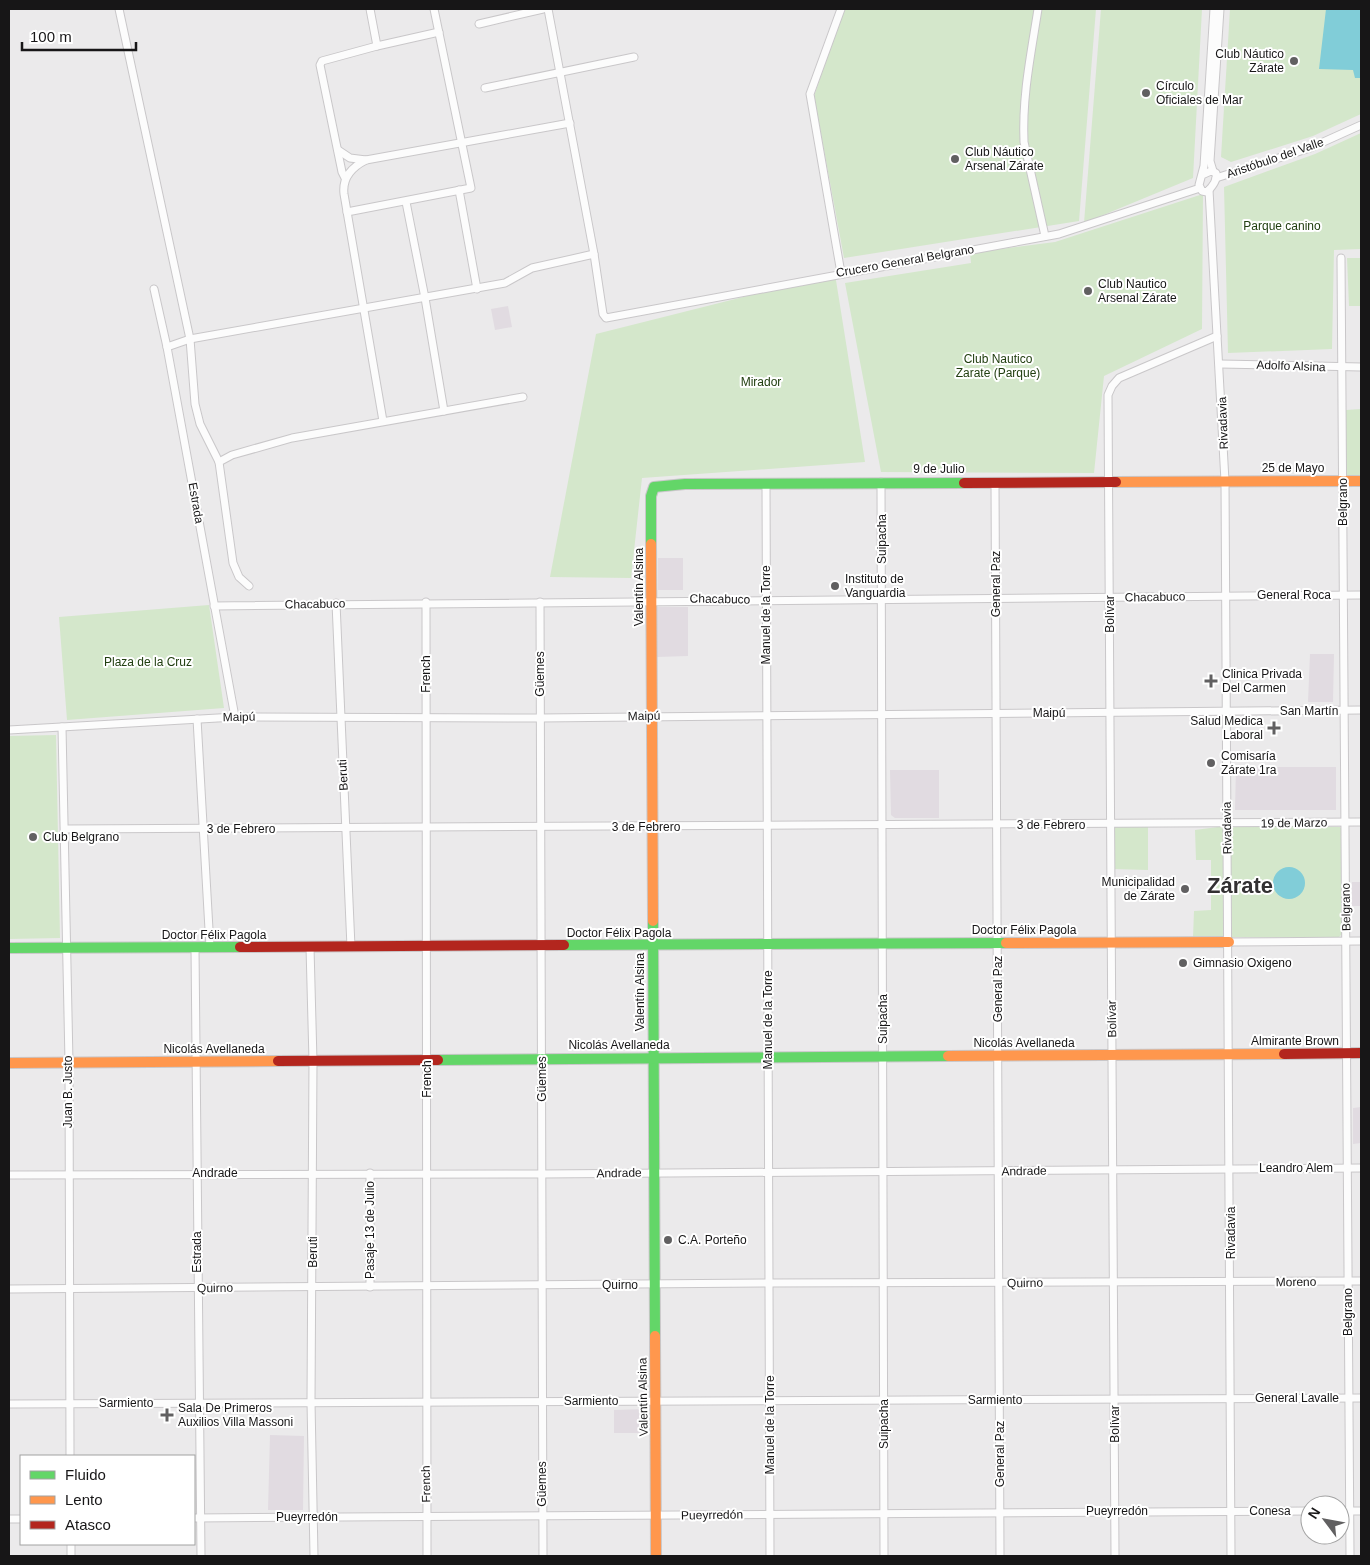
<svg xmlns="http://www.w3.org/2000/svg" width="1370" height="1565" font-family="Arial,sans-serif">
<style>
.built{fill:#e1dbe1}
.green{fill:#d4e7cb}
.water{fill:#81cdd8}
.lines{fill:none;stroke-linecap:round;stroke-linejoin:round}
.street-casing{stroke:#c9c7c9;stroke-width:9}
.fast-casing{stroke:#c9c7c9;stroke-width:12}
.slow-casing{stroke:#c9c7c9;stroke-width:12}
.jam-casing{stroke:#c9c7c9;stroke-width:12}
.street{stroke:#fcfcfc;stroke-width:7}
.fast{stroke:#63d668;stroke-width:10}
.slow{stroke:#ff974d;stroke-width:10}
.jam{stroke:#b3261e;stroke-width:10}
.poi-dot{fill:#616061;stroke:#fff;stroke-width:2}
.labels{text-anchor:middle;dominant-baseline:central;stroke-width:4;stroke-linejoin:round;paint-order:stroke}
.poi-label{font-size:12px;fill:#171617;stroke:#fff;text-anchor:start}
.street-label{font-size:12px;fill:#171617;stroke:#fff}
.park-label{font-size:12px;fill:#213e10;stroke:#fff}
.town-label{font-size:22px;font-weight:bold;fill:#323032;stroke:#fff}
</style>
<rect width="100%" height="100%" fill="#ebeaeb"/>
<g class="built">
<path d="M508,306L512,327L495,330L491,309Z"/>
<rect x="658" y="558" width="25" height="32"/>
<path d="M657,607H688V656L657,657Z"/>
<path d="M1310,654H1334L1333,702H1308Z"/>
<path d="M1236,767H1336V810H1235Z"/>
<path d="M890,770H939V818H895L891,815Z"/>
<rect x="1352" y="882" width="9" height="24"/>
<path d="M1361,1107V1143L1353,1144V1108Z"/>
<path d="M646,1409L647,1433H614V1410Z"/>
<path d="M270,1435L304,1436L303,1510H268Z"/>
</g>
<g class="green">
<path d="M844,9H1096L1079,221L844,258L814,96Z"/>
<path d="M1101,9H1202L1193,178L1084,223Z"/>
<path d="M1230,9H1361V114L1313,136L1231,162L1221,157Z"/>
<path d="M1361,133V249L1334,250L1332,349L1228,353L1224,187L1315,154Z"/>
<path d="M1203,194L1202,329L1104,376L1094,473L881,472L845,283L971,263L970,253L1055,242Z"/>
<path d="M1347,258H1361V306H1349Z"/>
<path d="M835,274L865,462L642,478L631,578L550,577L596,334Z"/>
<path d="M1361,409V476H1346V410Z"/>
<path d="M209,605L224,708L67,720L59,617Z"/>
<path d="M56,735L60,938L9,939V736Z"/>
<path d="M1113,826H1148V870L1112,869Z"/>
<path d="M1225,826L1226,937H1193L1194,911L1211,910V860H1196L1195,830Z"/>
<path d="M1236,826L1340,827L1342,830L1344,932L1338,938L1232,937L1230,830Z"/>
</g>
<g class="water">
<path d="M1326,9H1361V78H1355L1353,70L1319,69Z"/>
<circle cx="1289" cy="883" r="16"/>
</g>
<g class="lines">
<g class="street-casing">
<g id="street">
<path d="M119,9L190,339L195,404L200,424L219,462L233,563L239,577L249,586"/>
<path d="M370,9L377,46"/>
<path d="M548,9L594,254L603,314L606,318L1059,234L1200,188"/>
<path d="M1038,9C1031,54 1022,96 1024,142L1045,236"/>
<path d="M479,24L543,9"/>
<path d="M485,88L634,57"/>
<path d="M338,150L350,158L366,160"/>
<path d="M1213,171L1210,161L1220,9"/>
<path d="M1202,175L1211,171L1216,173C1218,180 1212,187 1207,192L1202,191L1199,185L1204,166L1214,9"/>
<path d="M345,178L342,172L320,65L322,61L377,46L439,32"/>
<path d="M1216,178L1310,148L1361,125"/>
<path d="M459,190L477,289"/>
<path d="M1209,190L1225,481L1231,1556"/>
<path d="M406,202L425,298L444,411"/>
<path d="M347,212L471,188L434,9"/>
<path d="M1341,258L1350,1556"/>
<path d="M841,273L810,94L841,9"/>
<path d="M154,289L167,347L235,717"/>
<path d="M167,347L190,339L505,283L532,268L594,254"/>
<path d="M1220,364L1361,367"/>
<path d="M383,421L344,194C342,177 352,167 366,160L570,123"/>
<path d="M219,462L232,455L292,438L523,397"/>
<path d="M881,482L884,1556"/>
<path d="M995,482L1000,1556"/>
<path d="M766,483L770,1556"/>
<path d="M426,602L427,1556"/>
<path d="M540,602L543,1556"/>
<path d="M336,603L351,947"/>
<path d="M214,606C597,599 979,597 1361,595"/>
<path d="M197,719L210,947"/>
<path d="M62,727L69,1062L70,1456"/>
<path d="M9,730L235,717L540,718L1361,710"/>
<path d="M65,829L1361,822"/>
<path d="M1229,942L1361,941"/>
<path d="M310,947L313,1061L311,1402L314,1556"/>
<path d="M195,948L201,1556"/>
<path d="M9,1175L542,1174L1361,1168"/>
<path d="M370,1287V1173"/>
<path d="M9,1289L769,1283L1361,1281"/>
<path d="M9,1404L1361,1398"/>
<path d="M1340,1511H1361"/>
<path d="M194,1518L1310,1511"/>
<path d="M9,1519H21"/>
<path d="M71,1544V1556"/>
<path d="M1115,1556L1108,395L1112,386L1119,378L1217,336"/>
</g>
</g>
<g class="fast-casing">
<g id="fast">
<path d="M651,544V496L654,487L685,484L964,483"/>
<path d="M653,921L655,1336"/>
<path d="M564,945L1006,943"/>
<path d="M9,948L240,947"/>
<path d="M438,1060L948,1056"/>
</g>
</g>
<g class="slow-casing">
<g id="slow">
<path d="M1116,482L1361,481"/>
<path d="M651,544L653,921"/>
<path d="M1006,943L1229,942"/>
<path d="M948,1056L1284,1054"/>
<path d="M9,1063L278,1061"/>
<path d="M655,1336L656,1556"/>
</g>
</g>
<g class="jam-casing">
<g id="jam">
<path d="M964,483L1116,482"/>
<path d="M240,947L564,945"/>
<path d="M1284,1054L1361,1053"/>
<path d="M278,1061L438,1060"/>
</g>
</g>
<use href="#street" class="street"/>
<use href="#fast" class="fast"/>
<use href="#slow" class="slow"/>
<use href="#jam" class="jam"/>
</g>
<g class="poi-dot">
<circle cx="1294" cy="61" r="5"/>
<circle cx="1146" cy="93" r="5"/>
<circle cx="955" cy="159" r="5"/>
<circle cx="1088" cy="291" r="5"/>
<circle cx="835" cy="586" r="5"/>
<path d="M1208.5 673.5h5v5h5v5h-5v5h-5v-5h-5v-5h5z"/>
<path d="M1271.5 720.5h5v5h5v5h-5v5h-5v-5h-5v-5h5z"/>
<circle cx="1211" cy="763" r="5"/>
<circle cx="33" cy="837" r="5"/>
<circle cx="1185" cy="889" r="5"/>
<circle cx="1183" cy="963" r="5"/>
<circle cx="668" cy="1240" r="5"/>
<path d="M164.5 1407.5h5v5h5v5h-5v5h-5v-5h-5v-5h5z"/>
</g>
<g class="labels">
<g class="poi-label">
<text x="1284" y="54" text-anchor="end">Club Náutico<tspan x="1284" dy="14">Zárate</tspan></text>
<text x="1156" y="86">Círculo<tspan x="1156" dy="14">Oficiales de Mar</tspan></text>
<text x="965" y="152">Club Náutico<tspan x="965" dy="14">Arsenal Zárate</tspan></text>
<text x="1098" y="284">Club Nautico<tspan x="1098" dy="14">Arsenal Zárate</tspan></text>
<text x="845" y="579">Instituto de<tspan x="845" dy="14">Vanguardia</tspan></text>
<text x="1222" y="674">Clinica Privada<tspan x="1222" dy="14">Del Carmen</tspan></text>
<text x="1263" y="721" text-anchor="end">Salud Medica<tspan x="1263" dy="14">Laboral</tspan></text>
<text x="1221" y="756">Comisaría<tspan x="1221" dy="14">Zárate 1ra</tspan></text>
<text x="43" y="837">Club Belgrano</text>
<text x="1175" y="882" text-anchor="end">Municipalidad<tspan x="1175" dy="14">de Zárate</tspan></text>
<text x="1193" y="963">Gimnasio Oxigeno</text>
<text x="678" y="1240">C.A. Porteño</text>
<text x="178" y="1408">Sala De Primeros<tspan x="178" dy="14">Auxilios Villa Massoni</tspan></text>
</g>
<g class="street-label">
<text transform="translate(1275 158) rotate(-19)">Aristóbulo del Valle</text>
<text transform="translate(905 261) rotate(-10)">Crucero General Belgrano</text>
<text transform="translate(1291 366) rotate(2)">Adolfo Alsina</text>
<text transform="translate(1223 423) rotate(-92)">Rivadavia</text>
<text x="1293" y="468">25 de Mayo</text>
<text x="939" y="469">9 de Julio</text>
<text transform="translate(1343 502) rotate(-90)">Belgrano</text>
<text transform="translate(196 503) rotate(80)">Estrada</text>
<text transform="translate(882 539) rotate(-90)">Suipacha</text>
<text transform="translate(996 584) rotate(-90)">General Paz</text>
<text transform="translate(639 587) rotate(-90)">Valentín Alsina</text>
<text x="1294" y="595">General Roca</text>
<text transform="translate(1155 597) rotate(-1)">Chacabuco</text>
<text transform="translate(720 599) rotate(1)">Chacabuco</text>
<text transform="translate(315 604) rotate(-1)">Chacabuco</text>
<text transform="translate(1110 614) rotate(-90)">Bolívar</text>
<text transform="translate(766 615) rotate(-90)">Manuel de la Torre</text>
<text transform="translate(426 674) rotate(-90)">French</text>
<text transform="translate(540 674) rotate(-90)">Güemes</text>
<text x="1309" y="711">San Martín</text>
<text x="1049" y="713">Maipú</text>
<text transform="translate(644 716) rotate(-1)">Maipú</text>
<text transform="translate(239 717) rotate(-1)">Maipú</text>
<text transform="translate(343 775) rotate(-93)">Beruti</text>
<text transform="translate(1294 823) rotate(-1)">19 de Marzo</text>
<text x="1051" y="825">3 de Febrero</text>
<text x="646" y="827">3 de Febrero</text>
<text transform="translate(1227 828) rotate(-91)">Rivadavia</text>
<text x="241" y="829">3 de Febrero</text>
<text transform="translate(1346 907) rotate(-91)">Belgrano</text>
<text x="1024" y="930">Doctor Félix Pagola</text>
<text x="619" y="933">Doctor Félix Pagola</text>
<text x="214" y="935">Doctor Félix Pagola</text>
<text transform="translate(998 989) rotate(-90)">General Paz</text>
<text transform="translate(640 992) rotate(-90)">Valentín Alsina</text>
<text transform="translate(883 1019) rotate(-90)">Suipacha</text>
<text transform="translate(1112 1019) rotate(-91)">Bolívar</text>
<text transform="translate(768 1020) rotate(-90)">Manuel de la Torre</text>
<text x="1295" y="1041">Almirante Brown</text>
<text x="1024" y="1043">Nicolás Avellaneda</text>
<text x="619" y="1045">Nicolás Avellaneda</text>
<text x="214" y="1049">Nicolás Avellaneda</text>
<text transform="translate(427 1079) rotate(-90)">French</text>
<text transform="translate(542 1079) rotate(-90)">Güemes</text>
<text transform="translate(68 1092) rotate(-90)">Juan B. Justo</text>
<text x="1296" y="1168">Leandro Alem</text>
<text transform="translate(1024 1171) rotate(-1)">Andrade</text>
<text x="215" y="1173">Andrade</text>
<text transform="translate(619 1173) rotate(-1)">Andrade</text>
<text transform="translate(370 1230) rotate(-90)">Pasaje 13 de Julio</text>
<text transform="translate(1231 1233) rotate(-90)">Rivadavia</text>
<text transform="translate(197 1252) rotate(-90)">Estrada</text>
<text transform="translate(313 1252) rotate(-90)">Beruti</text>
<text transform="translate(1296 1282) rotate(-1)">Moreno</text>
<text transform="translate(1025 1283) rotate(-1)">Quirno</text>
<text x="620" y="1285">Quirno</text>
<text transform="translate(215 1288) rotate(-1)">Quirno</text>
<text transform="translate(1348 1312) rotate(-90)">Belgrano</text>
<text transform="translate(643 1397) rotate(-91)">Valentín Alsina</text>
<text x="1297" y="1398">General Lavalle</text>
<text x="995" y="1400">Sarmiento</text>
<text x="591" y="1401">Sarmiento</text>
<text x="126" y="1403">Sarmiento</text>
<text transform="translate(884 1424) rotate(-90)">Suipacha</text>
<text transform="translate(1115 1424) rotate(-90)">Bolívar</text>
<text transform="translate(770 1425) rotate(-90)">Manuel de la Torre</text>
<text transform="translate(1000 1454) rotate(-90)">General Paz</text>
<text transform="translate(426 1484) rotate(-91)">French</text>
<text transform="translate(542 1484) rotate(-90)">Güemes</text>
<text x="1117" y="1511">Pueyrredón</text>
<text x="1270" y="1511">Conesa</text>
<text transform="translate(712 1515) rotate(-1)">Pueyrredón</text>
<text x="307" y="1517">Pueyrredón</text>
</g>
<g class="park-label">
<text x="1282" y="226">Parque canino</text>
<text x="998" y="359">Club Nautico<tspan x="998" dy="14">Zarate (Parque)</tspan></text>
<text x="761" y="382">Mirador</text>
<text x="148" y="662">Plaza de la Cruz</text>
</g>
<g class="town-label">
<text x="1240" y="885">Zárate</text>
</g>
</g>
<rect width="1370" height="1565" fill="none" stroke="#171617" stroke-width="20"/>
<rect x="20" y="1455" width="175" height="90" fill="#ffffff" stroke="#a2a2a2"/>
<rect x="30" y="1471" width="25" height="8" fill="#63d668" stroke="#a2a2a2"/>
<text x="65" y="1480" font-size="15" fill="#171617">Fluido</text>
<rect x="30" y="1496" width="25" height="8" fill="#ff974d" stroke="#a2a2a2"/>
<text x="65" y="1505" font-size="15" fill="#171617">Lento</text>
<rect x="30" y="1521" width="25" height="8" fill="#b3261e" stroke="#a2a2a2"/>
<text x="65" y="1530" font-size="15" fill="#171617">Atasco</text>
<g transform="translate(1325 1520) rotate(302)"><circle r="24" fill="#ffffff" stroke="#a2a2a2"/>
<path d="M0-4L9 19L0 12L-9 19Z" fill="#616061"/>
<text y="-8" font-size="14" font-weight="bold" text-anchor="middle" fill="#171617">N</text>
</g>
<path d="M22 42v8h114v-8" fill="none" stroke="#171617" stroke-width="2.5"/>
<text x="30" y="42" font-size="15" fill="#171617" stroke="#ffffff" stroke-width="4" paint-order="stroke">100 m</text>
</svg>
